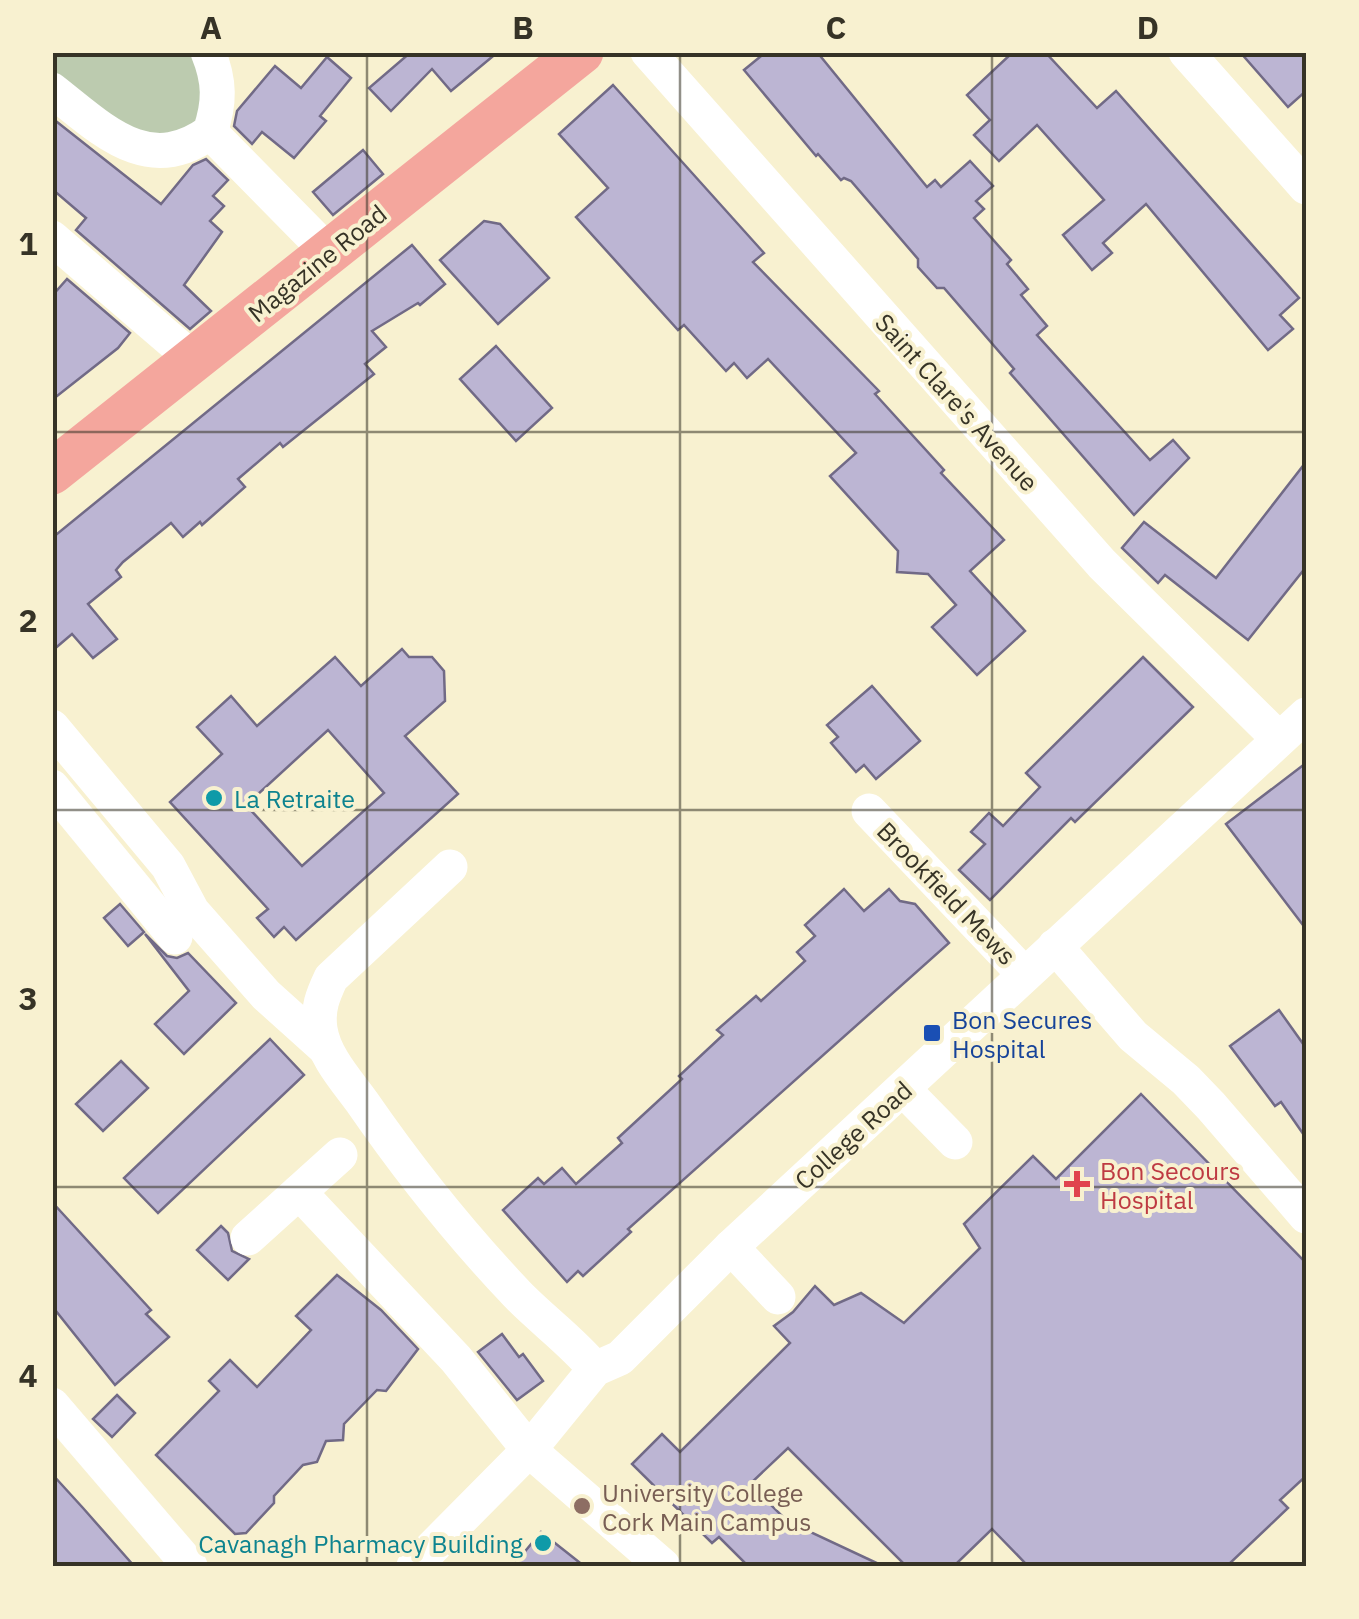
<svg xmlns="http://www.w3.org/2000/svg" width="1359" height="1619" font-family="'IBM Plex Sans',sans-serif">
<style>
.green{fill:#bccbaf}
.building{fill:#bcb5d3;stroke:#716a86;stroke-width:2.5;fill-rule:evenodd}
.lines{fill:none;stroke-linecap:round;stroke-linejoin:round}
.minor{stroke:#fff;stroke-width:35}
.major{stroke:#f4a69d;stroke-width:45}
.grid{fill:none;stroke:#363326;stroke-width:2.5;stroke-opacity:0.55}
.culture-dot{fill:#0f9aa8;stroke:#f8f1d0;stroke-width:4}
.transit-dot{fill:#1a4fb4;stroke:#f8f1d0;stroke-width:4}
.health-dot{fill:#e0444e;stroke:#f8f1d0;stroke-width:4}
.education-dot{fill:#8d6e63;stroke:#f8f1d0;stroke-width:4}
.labels{text-anchor:middle;dominant-baseline:central;stroke-width:8;stroke-linejoin:round;paint-order:stroke}
.street-label{font-size:25px;fill:#363326;stroke:#f8f1d0}
.culture-label{font-size:25px;fill:#0d838f;stroke:#f8f1d0;text-anchor:start}
.transit-label{font-size:25px;fill:#164399;stroke:#f8f1d0;text-anchor:start}
.health-label{font-size:25px;fill:#be3a42;stroke:#f8f1d0;text-anchor:start}
.education-label{font-size:25px;fill:#785e54;stroke:#f8f1d0;text-anchor:start}
.neatline{fill:none;stroke:#363326;stroke-width:4}
.grid-label{font-size:32px;text-anchor:middle;font-weight:bold;fill:#363326}
</style>
<rect width="100%" height="100%" fill="#f8f1d0"/>
<path class="green" d="M53,53H193L202,68L203,119L183,136L133,134L53,77Z"/>
<g class="building">
<path d="M411,52H498L451,91L432,69L391,111L369,88Z"/>
<path d="M766,52H817L927,187L935,180L941,187L970,161L993,186L976,201L984,209L974,218L1011,260L1007,264L1028,289L1021,295L1047,326L1037,335L1150,460L1173,440L1189,458L1134,515L1010,373L1014,369L944,288H937L918,267V259L851,181L844,178L841,180L818,154L816,156L744,70Z"/>
<path d="M1013,52H1045L1097,108L1116,91L1299,298L1280,315L1293,329L1268,350L1146,204L1103,243L1112,253L1092,270L1063,235L1104,200L1037,125L999,161L974,135L990,120L967,95Z"/>
<path d="M1240,52H1306V91L1288,107Z"/>
<path d="M327,57L351,78L320,116L326,121L294,158L262,132L252,144L234,126L237,111L275,66L301,88Z"/>
<path d="M613,85L764,253L753,262L879,391L875,394L944,470L941,473L1004,540L970,571L1025,631L977,675L932,627L956,605L928,574L897,572L898,551L830,476L856,453L768,359L747,378L734,363L726,371L684,325L678,330L576,217L608,188L559,134Z"/>
<path d="M52,118L161,204L193,165L206,159L228,180L213,196L224,206L210,221L222,232L184,285L211,311L190,329L76,230L86,218L52,189Z"/>
<path d="M363,150L383,174L333,215L313,192Z"/>
<path d="M484,221L500,224L549,278L498,324L440,260Z"/>
<path d="M412,245L445,284L420,305L418,303L372,331L386,347L365,364L374,374L283,447L280,443L238,479L245,487L202,525L200,522L183,537L171,523L123,562L116,570L121,577L88,604L117,639L93,658L72,634L52,651V538Z"/>
<path d="M67,279L130,333L118,348L52,400V296Z"/>
<path d="M496,346L552,408L516,441L460,379Z"/>
<path d="M1306,462V567L1248,640L1165,575L1158,583L1122,548L1144,522L1216,578Z"/>
<path d="M402,649L409,657H432L444,671L445,701L405,736L458,794L296,940L284,927L274,937L257,918L268,909L170,802L222,754L197,727L231,696L257,726L335,657L361,686ZM328,730L384,793L302,866L246,805Z"/>
<path d="M1143,657L1193,707L1075,822L1071,818L990,900L959,870L985,844L971,832L989,813L1003,826L1040,787L1026,773Z"/>
<path d="M872,686L920,741L876,779L864,765L856,772L831,743L838,737L827,725Z"/>
<path d="M1306,763V929L1226,824Z"/>
<path d="M844,889L864,911L889,889L900,901L915,904L949,943L628,1229L631,1232L583,1276L578,1271L567,1282L503,1210L538,1178L544,1184L562,1168L576,1184L622,1143L618,1138L682,1079L679,1076L723,1035L717,1030L756,996L761,1001L805,961L797,952L815,936L805,925Z"/>
<path d="M120,904L144,932L128,946L104,918Z"/>
<path d="M145,934L167,956L177,958L188,953L236,1003L184,1054L155,1024L189,991Z"/>
<path d="M1279,1010L1306,1048V1138L1281,1102L1275,1106L1230,1046Z"/>
<path d="M270,1039L304,1075L158,1213L124,1178Z"/>
<path d="M121,1061L148,1088L103,1131L76,1104Z"/>
<path d="M1141,1094L1306,1263V1476L1280,1500L1288,1508L1227,1566H1028L992,1529L954,1566H906L788,1448L750,1484L787,1521L883,1566H748L719,1537L712,1543L632,1464L662,1434L680,1452L790,1343L774,1326L793,1312L815,1286L834,1305L861,1293L904,1323L980,1248L964,1224L1033,1156L1056,1179Z"/>
<path d="M52,1202L151,1310L146,1314L169,1337L115,1385L52,1306Z"/>
<path d="M221,1226L228,1233L232,1251L249,1259L228,1280L197,1250Z"/>
<path d="M337,1275L381,1310L418,1349L386,1391L377,1390L344,1424L343,1440L326,1441L317,1462L303,1465L274,1496V1503L246,1533L235,1534L156,1455L219,1391L209,1381L230,1360L257,1387L311,1330L296,1316Z"/>
<path d="M502,1334L519,1357L523,1354L543,1381L517,1400L478,1352Z"/>
<path d="M117,1395L135,1413L112,1437L93,1419Z"/>
<path d="M52,1474L83,1508L134,1566H52Z"/>
<path d="M541,1532L584,1566H513Z"/>
</g>
<g class="lines">
<g class="minor">
<path d="M648,52L1102,564L1279,739"/>
<path d="M1186,52L1306,187"/>
<path d="M52,90C101,128 147,178 210,132C220,103 220,81 208,52"/>
<path d="M210,132L330,254"/>
<path d="M52,238L194,360"/>
<path d="M52,727L168,866L192,911L266,995L325,1048"/>
<path d="M52,787L175,937"/>
<path d="M869,811L1024,974"/>
<path d="M450,867L331,978C323,995 317,1009 320,1029C324,1056 346,1080 362,1102C409,1170 460,1234 517,1294C542,1320 572,1341 595,1369"/>
<path d="M1055,946L1133,1036L1186,1080L1211,1106L1306,1216"/>
<path d="M904,1090L955,1142"/>
<path d="M299,1192L456,1359L529,1450L663,1566"/>
<path d="M248,1238L340,1155"/>
<path d="M731,1247L778,1297"/>
<path d="M52,1405L190,1566"/>
<path d="M414,1566L529,1450L595,1369L620,1358L731,1247L1306,715"/>
</g>
<path class="major" d="M52,472L581,52"/>
</g>
<path class="grid" d="M367,52V1566M680,52V1566M992,52V1566M52,432H1306M52,810H1306M52,1187H1306"/>
<g class="culture-dot">
<circle cx="214" cy="798" r="10"/>
<circle cx="543" cy="1543" r="10"/>
</g>
<rect class="transit-dot" x="922" y="1023" width="20" height="20" rx="5"/>
<path class="health-dot" d="M1072 1169h10v10h10v10h-10v10h-10v-10h-10v-10h10z"/>
<circle class="education-dot" cx="582" cy="1506" r="10"/>
<g class="labels">
<g class="street-label">
<text transform="translate(317 263) rotate(-39)">Magazine Road</text>
<text transform="translate(957 402) rotate(48)">Saint Clare's Avenue</text>
<text transform="translate(947 893) rotate(46)">Brookfield Mews</text>
<text transform="translate(853 1135) rotate(-42)">College Road</text>
</g>
<g class="culture-label">
<text x="234" y="798">La Retraite</text>
<text x="523" y="1543" text-anchor="end">Cavanagh Pharmacy Building</text>
</g>
<g class="transit-label">
<text x="952" y="1019">Bon Secures<tspan x="952" dy="29">Hospital</tspan></text>
</g>
<g class="health-label">
<text x="1100" y="1170">Bon Secours<tspan x="1100" dy="29">Hospital</tspan></text>
</g>
<g class="education-label">
<text x="602" y="1492">University College<tspan x="602" dy="29">Cork Main Campus</tspan></text>
</g>
</g>
<rect width="1359" height="1619" fill="none" stroke="#f8f1d0" stroke-width="110"/>
<rect x="55" y="55" width="1249" height="1509" class="neatline"/>
<g class="grid-label">
<text x="211" y="39">A</text>
<text x="523" y="39">B</text>
<text x="836" y="39">C</text>
<text x="1148" y="39">D</text>
<text x="28" y="255">1</text>
<text x="28" y="632">2</text>
<text x="28" y="1010">3</text>
<text x="28" y="1387">4</text>
</g>
</svg>
